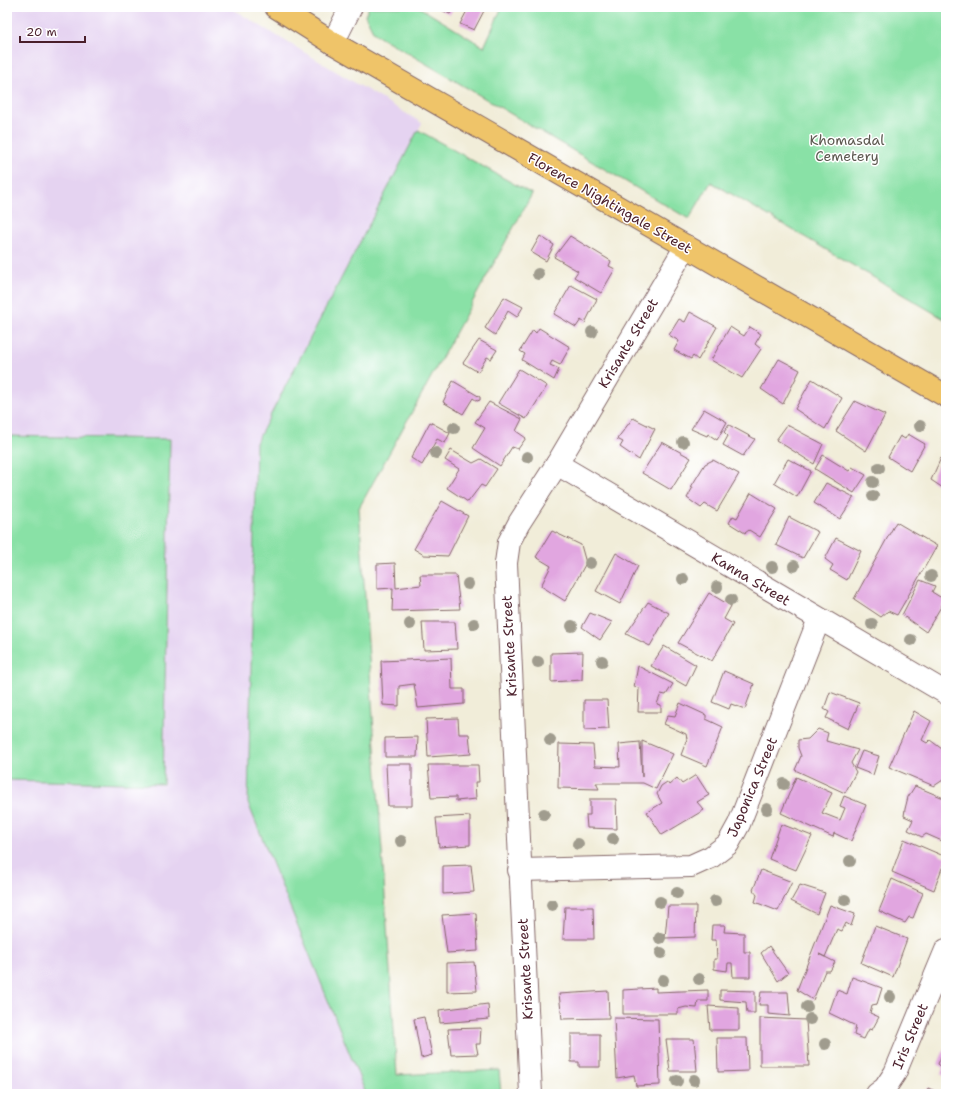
<svg xmlns="http://www.w3.org/2000/svg" width="953" height="1101" font-family="'Shantell Sans',sans-serif">
<style>
.built{fill:#e5d3f1}
.green{fill:#89e1a6;stroke:#6a8068}
.building{fill:#e1a6e0}
.lines{fill:none;stroke-linecap:round;stroke-linejoin:round}
.minor-casing{stroke:#846768;stroke-width:24}
.major-casing{stroke:#846768;stroke-width:24}
.minor{stroke:#fff;stroke-width:22}
.major{stroke:#efc469;stroke-width:22}
.tree{fill:#a09c8e}
.labels{text-anchor:middle;dominant-baseline:central;stroke-width:3;stroke-linejoin:round;paint-order:stroke}
.park-label{font-size:14px;fill:#5d5950;stroke:#fff}
.street-label{font-size:14px;fill:#4a1f2b;stroke:#fff}
</style>
<rect width="100%" height="100%" fill="#fff"/>
<filter id="ink" filterUnits="userSpaceOnUse"><feTurbulence type="fractalNoise" baseFrequency=".025" numOctaves="2"/><feDisplacementMap in="SourceGraphic" scale="8" xChannelSelector="R" yChannelSelector="G"/><feConvolveMatrix kernelMatrix="1 2 1 2 8 2 1 2 1" color-interpolation-filters="sRGB"/></filter>
<filter id="wash" filterUnits="userSpaceOnUse"><feTurbulence type="fractalNoise" baseFrequency=".012" numOctaves="4" result="noise"/><feDisplacementMap in="SourceGraphic" scale="16" xChannelSelector="R" yChannelSelector="G"/><feGaussianBlur stdDeviation="0.9" result="paint"/><feColorMatrix in="noise" values="0 0 0 0 0 0 0 0 0 0 0 0 0 0 0 0 0 1.4 0 .05"/><feComposite in="paint" operator="in"/></filter>
<g filter="url(#wash)">
<rect width="100%" height="100%" fill="#f1edd9"/>
<path class="built" d="M7,7H229L422,123L256,443L248,803L366,1094H7Z"/>
<g class="green">
<path d="M369,7H419L484,47L502,7H946V320L711,182L689,219L374,33L365,15Z"/>
<path d="M418,130L532,194L359,508L397,1075L499,1070L501,1094H366L248,803L256,443Z"/>
<path d="M7,436L170,439L163,784L7,780Z"/>
</g>
<g id="blocks">
<g class="building">
<path d="M435,7H454L450,14Z"/>
<path d="M469,7H486L474,30L460,24Z"/>
<path d="M540,236L554,245L546,261L531,252Z"/>
<path d="M570,236L611,261L609,266L615,269L601,293L574,277L578,271L554,257Z"/>
<path d="M571,285L597,299L585,323L581,320L576,327L554,314Z"/>
<path d="M504,297L523,307L517,317L508,311L495,335L485,328Z"/>
<path d="M690,312L717,327L698,360L693,356L691,359L674,350L679,341L669,335L679,319L685,322Z"/>
<path d="M730,327L744,336L750,327L761,334L755,344L761,349L742,378L711,360Z"/>
<path d="M539,328L570,347L560,365L552,361L550,365L559,369L554,380L522,360L525,354L520,351L533,330L536,333Z"/>
<path d="M479,340L497,350L491,359L487,357L478,372L463,363Z"/>
<path d="M779,359L800,370L783,404L761,389Z"/>
<path d="M519,369L547,386L526,419L498,403Z"/>
<path d="M812,379L842,398L825,429L795,409Z"/>
<path d="M453,381L480,397V400L477,401L473,398L463,414L443,402Z"/>
<path d="M855,401L885,415L866,451L836,431Z"/>
<path d="M489,402L522,419L516,431L526,438L518,449L512,447L500,466L473,448L485,428L475,422Z"/>
<path d="M704,409L727,422L717,440L708,434L707,436L691,429Z"/>
<path d="M633,418L655,429L639,460L620,447L623,442L617,439Z"/>
<path d="M430,422L450,433L445,443L437,439L422,465L411,458Z"/>
<path d="M729,425L755,439L743,456L723,445L728,436L724,432Z"/>
<path d="M787,425L823,444L814,464L776,440Z"/>
<path d="M908,434L925,444L910,471L888,457L900,436L905,439Z"/>
<path d="M662,442L691,458L671,490L642,473Z"/>
<path d="M451,450L473,463L481,459L497,469L485,487L481,485L468,502L447,488L459,469L445,460Z"/>
<path d="M823,455L849,471L852,467L866,475L854,493L815,469Z"/>
<path d="M941,458L946,461V490L931,480Z"/>
<path d="M788,459L811,471L797,497L774,483Z"/>
<path d="M713,460L739,474L717,511L705,504L701,508L687,498L693,487H691L705,464Z"/>
<path d="M826,483L854,497L840,519L814,503Z"/>
<path d="M751,493L777,509L760,537L749,530L745,533L729,523L733,516L737,518Z"/>
<path d="M442,501L468,516L448,556L424,555L414,549Z"/>
<path d="M789,517L818,532L803,558L776,545Z"/>
<path d="M896,522L937,546L897,615L888,611L881,617L854,599Z"/>
<path d="M552,531L581,545L586,563L565,601L541,586L551,566L536,557Z"/>
<path d="M836,538L861,551L847,580L830,570L833,565L825,559Z"/>
<path d="M616,553L638,566L620,604L596,591Z"/>
<path d="M395,563L396,588L421,585L420,575H456L460,609L392,611L393,588L377,589V564Z"/>
<path d="M920,580L935,586L932,592L945,600L926,632L902,615Z"/>
<path d="M709,593L731,606L724,619L733,624L712,661L678,643Z"/>
<path d="M648,602L669,613L650,646L626,634Z"/>
<path d="M590,613L612,622L600,640L582,627Z"/>
<path d="M422,622H455L457,649L424,650Z"/>
<path d="M664,646L696,665L686,686L651,666Z"/>
<path d="M583,652L582,680L551,682V653Z"/>
<path d="M451,658L452,689H464V704L418,708L414,684L399,686V706L383,705L381,661Z"/>
<path d="M638,666L673,684L666,695L661,694L657,704L661,705V712H638L639,688L634,687Z"/>
<path d="M724,671L754,684L745,709L731,704L729,709L712,702Z"/>
<path d="M830,692L859,703L848,729L826,718L829,712L824,709Z"/>
<path d="M584,700H607L609,729L584,730Z"/>
<path d="M680,703L706,715V719L723,727L707,766L681,755L687,739L686,734L664,724L668,715L675,716Z"/>
<path d="M914,711L931,721L922,740L927,743L930,740L946,752V783L943,780L934,786L889,767Z"/>
<path d="M458,718L459,734H469L471,754L428,757L426,719Z"/>
<path d="M818,729L828,733L826,741L858,750L851,763L856,772L845,793L795,770L801,756L798,748V740L808,739Z"/>
<path d="M418,737L417,757H385V738Z"/>
<path d="M642,741L673,754L656,789L643,783H596L599,789L558,788L559,744L593,745L595,766L620,767L619,744L640,742L642,777Z"/>
<path d="M862,751L879,756L873,775L855,768Z"/>
<path d="M386,764H412V806H388Z"/>
<path d="M428,765H478L479,782H475L476,799L456,801V797L431,798Z"/>
<path d="M696,775L709,795L697,802L704,810L662,835L647,812L662,803L657,794L661,786L667,782L669,785L677,778L682,784Z"/>
<path d="M796,777L832,793L822,813L840,820L845,808L840,806L844,796L866,805L851,841L834,833L833,837L781,813Z"/>
<path d="M915,786L946,799V831L942,841L926,834L922,837L908,830L913,820L904,816L905,809L908,797Z"/>
<path d="M590,799H616L617,829L587,828L586,815H590Z"/>
<path d="M470,816V845L439,847L436,818Z"/>
<path d="M781,824L812,836L796,870L769,859Z"/>
<path d="M904,839L946,857L934,890L892,872Z"/>
<path d="M471,865L474,892L443,894V866Z"/>
<path d="M761,870L792,882L778,911L755,902L757,895L753,890Z"/>
<path d="M892,879L923,893L913,918L909,917L905,923L879,911Z"/>
<path d="M800,885L825,893L817,914L791,901Z"/>
<path d="M830,905L855,914L851,926L846,923L842,931L837,929L825,957L819,954L835,962L830,971H825L813,1000L797,990Z"/>
<path d="M668,906H696L695,937L665,938Z"/>
<path d="M565,907H593L594,939H563Z"/>
<path d="M476,913L478,951L447,953L442,915Z"/>
<path d="M712,925H725L724,932L744,933V952H750V977H733L732,963H728L727,971L714,969V959H717L716,940H711Z"/>
<path d="M875,926L907,939L893,977L861,963Z"/>
<path d="M769,946L788,973L778,981L761,953Z"/>
<path d="M474,962L477,991L447,992V963Z"/>
<path d="M852,977L882,988L877,1004L872,1005L870,1013L879,1017L872,1030L869,1029L864,1039L854,1035L856,1026L829,1013L837,990L847,994Z"/>
<path d="M656,988V992L708,990V1001H698L697,1008L686,1007L678,1009V1014H623V990Z"/>
<path d="M720,990L755,991V1013H747L746,1002L720,1000Z"/>
<path d="M608,991L609,1018L562,1019L559,994Z"/>
<path d="M761,992H788L790,1016L768,1014V1005H759Z"/>
<path d="M488,1004L489,1019L440,1023L439,1010Z"/>
<path d="M708,1006L739,1008V1030H710Z"/>
<path d="M424,1017L432,1055L421,1058L414,1019Z"/>
<path d="M614,1018L658,1019L660,1085L636,1086L634,1075L617,1078Z"/>
<path d="M760,1018L806,1020L809,1066H760Z"/>
<path d="M481,1028L480,1044H476L478,1054L451,1055L448,1029Z"/>
<path d="M571,1034H600V1067H579V1062H571Z"/>
<path d="M717,1038H747L748,1071L718,1072Z"/>
<path d="M666,1039H694L697,1071H670Z"/>
<path d="M946,1045V1077L941,1074L943,1068L938,1064Z"/>
<path d="M928,1088L942,1094H926Z"/>
</g>
</g>
</g>
<g filter="url(#ink)">
<use href="#blocks" fill-opacity="0" stroke="#846768" stroke-width="1"/>
<g class="lines">
<g class="minor-casing">
<g id="minor">
<path d="M333,43L351,7"/>
<path d="M557,464L946,693"/>
<path d="M519,870L691,866L711,857L728,844L739,824L819,619"/>
<path d="M531,1094L506,563L509,542L519,523L557,464L686,246"/>
<path d="M877,1094L885,1088L895,1073L946,950"/>
</g>
</g>
<g class="major-casing">
<path id="major" d="M276,7L333,43L946,396"/>
</g>
<use href="#minor" class="minor"/>
<use href="#major" class="major"/>
</g>
<g class="tree">
<circle cx="538" cy="274" r="6"/>
<circle cx="592" cy="332" r="6"/>
<circle cx="920" cy="426" r="6"/>
<circle cx="454" cy="428" r="6"/>
<circle cx="683" cy="442" r="6"/>
<circle cx="436" cy="453" r="6"/>
<circle cx="527" cy="457" r="6"/>
<circle cx="879" cy="468" r="6"/>
<circle cx="873" cy="482" r="6"/>
<circle cx="873" cy="496" r="6"/>
<circle cx="590" cy="563" r="6"/>
<circle cx="794" cy="566" r="6"/>
<circle cx="772" cy="567" r="6"/>
<circle cx="931" cy="576" r="6"/>
<circle cx="683" cy="579" r="6"/>
<circle cx="468" cy="584" r="6"/>
<circle cx="717" cy="587" r="6"/>
<circle cx="731" cy="600" r="6"/>
<circle cx="410" cy="624" r="6"/>
<circle cx="474" cy="624" r="6"/>
<circle cx="872" cy="624" r="6"/>
<circle cx="572" cy="626" r="6"/>
<circle cx="911" cy="640" r="6"/>
<circle cx="602" cy="661" r="6"/>
<circle cx="538" cy="662" r="6"/>
<circle cx="550" cy="740" r="6"/>
<circle cx="784" cy="784" r="6"/>
<circle cx="767" cy="809" r="6"/>
<circle cx="544" cy="814" r="6"/>
<circle cx="613" cy="839" r="6"/>
<circle cx="401" cy="841" r="6"/>
<circle cx="578" cy="844" r="6"/>
<circle cx="850" cy="861" r="6"/>
<circle cx="677" cy="893" r="6"/>
<circle cx="845" cy="900" r="6"/>
<circle cx="715" cy="901" r="6"/>
<circle cx="660" cy="902" r="6"/>
<circle cx="552" cy="905" r="6"/>
<circle cx="660" cy="938" r="6"/>
<circle cx="661" cy="953" r="6"/>
<circle cx="699" cy="979" r="6"/>
<circle cx="663" cy="980" r="6"/>
<circle cx="890" cy="997" r="6"/>
<circle cx="807" cy="1007" r="6"/>
<circle cx="810" cy="1019" r="6"/>
<circle cx="825" cy="1044" r="6"/>
<circle cx="694" cy="1080" r="6"/>
<circle cx="677" cy="1081" r="6"/>
</g>
</g>
<g class="labels">
<g class="park-label">
<text x="847" y="140">Khomasdal<tspan x="847" dy="16">Cemetery</tspan></text>
</g>
<g class="street-label">
<text transform="translate(610 203) rotate(30)">Florence Nightingale Street</text>
<text transform="translate(628 343) rotate(-59)">Krisante Street</text>
<text transform="translate(751 579) rotate(31)">Kanna Street</text>
<text transform="translate(509 646) rotate(-93)">Krisante Street</text>
<text transform="translate(752 787) rotate(-67)">Japonica Street</text>
<text transform="translate(525 969) rotate(-93)">Krisante Street</text>
<text transform="translate(910 1036) rotate(-67)">Iris Street</text>
</g>
</g>
<rect width="953" height="1101" fill="none" stroke="#fff" stroke-width="24"/>
<path d="M20 36v6h65v-6" fill="none" stroke="#4a1f2b" stroke-width="2"/>
<text x="26" y="36" font-size="12" fill="#4a1f2b" stroke="#ffffff" stroke-width="3" paint-order="stroke">20 m</text>
</svg>
